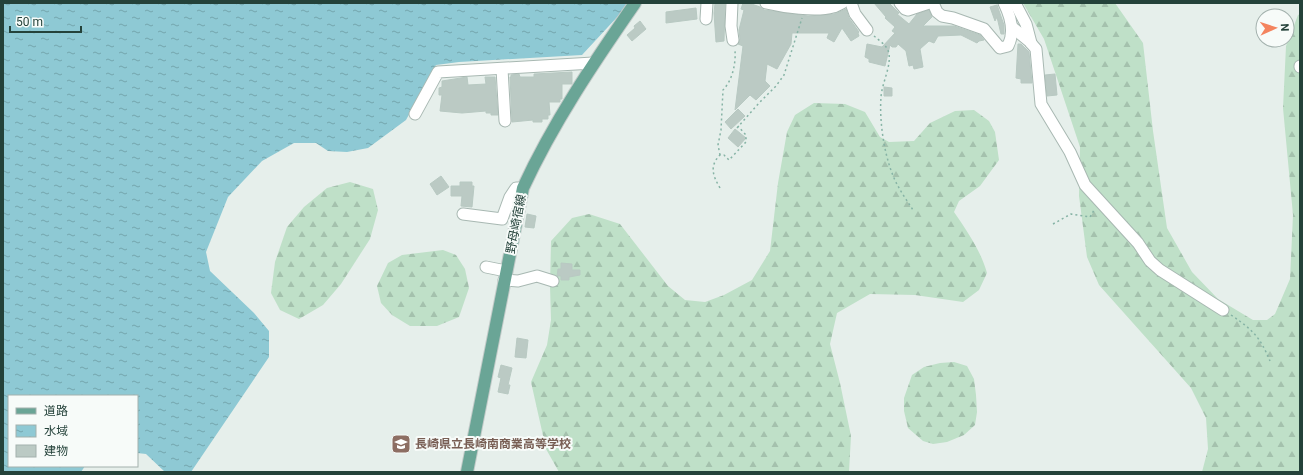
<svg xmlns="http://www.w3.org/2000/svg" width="1303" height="475" font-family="Roboto,'Noto Sans JP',sans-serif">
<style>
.forest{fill:url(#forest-firs)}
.water{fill:url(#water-ripples)}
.building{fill:#bbcac4;stroke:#b8c9c2}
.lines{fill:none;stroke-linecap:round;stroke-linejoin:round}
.minor-casing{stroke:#a8b8b2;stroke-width:13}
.major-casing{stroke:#c2cac8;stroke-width:14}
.path{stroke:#86b3a5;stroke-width:1.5;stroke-dasharray:2 3;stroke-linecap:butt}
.minor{stroke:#fff;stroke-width:11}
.major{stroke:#6aa596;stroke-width:12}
.labels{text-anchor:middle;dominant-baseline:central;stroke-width:4;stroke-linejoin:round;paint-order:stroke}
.street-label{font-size:12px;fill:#24423a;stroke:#f7fbf9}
.education-label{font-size:12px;font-weight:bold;fill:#785e54;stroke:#f7fbf9;text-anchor:start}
</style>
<defs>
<pattern id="forest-firs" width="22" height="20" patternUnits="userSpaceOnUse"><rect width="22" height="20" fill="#bfe0c8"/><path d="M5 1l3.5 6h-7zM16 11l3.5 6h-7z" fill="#a4c1ad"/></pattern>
<pattern id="water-ripples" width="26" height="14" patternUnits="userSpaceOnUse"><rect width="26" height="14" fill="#8ec9d4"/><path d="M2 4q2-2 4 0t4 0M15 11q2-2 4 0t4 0" fill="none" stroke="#74a5ad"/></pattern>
</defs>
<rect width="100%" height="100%" fill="#e6efeb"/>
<g class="forest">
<path d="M1023,3H1115L1143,43L1153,131L1167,228L1192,272L1218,299L1253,320H1267L1275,314L1290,279L1293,215L1283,108L1286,46L1298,15L1300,14V472H1202L1208,449L1206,418L1191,388L1099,285L1087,257L1079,196L1080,147L1044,39Z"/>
<path d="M814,103L845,104L865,112L880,137L889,142L914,141L930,123L955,111L974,110L989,121L995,132L999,160L980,186L959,201L954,212C967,231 981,251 987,273L979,290L963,302L915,295L870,294L837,313L830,344L840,383L851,436L849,472H559L546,449L531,382L547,345L551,320L550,286L551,241L572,218L589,214L620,224L668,286L685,300L705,302L724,295L752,280L770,251L778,183L787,132L795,115Z"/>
<path d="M350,182L373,189L378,210L370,239L341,284L323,305L299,319L280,310L271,293L275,262L287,227L304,207L327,188Z"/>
<path d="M443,250L456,255L465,269L469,288L459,317L437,326H410L392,315L381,303L377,286L388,263L402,255Z"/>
<path d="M954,362L967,366L974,379L976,395L977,412L975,425L964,435L947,442L933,444L923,441L908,428L904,411V398L912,375L924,367L940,363Z"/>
</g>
<path class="water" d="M3,3H628L620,14L582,55L459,62L436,65L406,120L368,148L347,152L328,151L316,143H294L262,161L228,197L206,252L210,271L254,313L269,331V357L191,472H165L146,454L137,453V396H9V466H85L81,472H3Z"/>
<g class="building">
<path d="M715,3H725L724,41L716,42L714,13Z"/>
<path d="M743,3H749L760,7L764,10L772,11L808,16L835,14L846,9L849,18L859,32L858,33L859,36L851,41L842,28L834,42L827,38L829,33H792L791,44L777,69L767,64L765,81L770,86L756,100L750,95L735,110L743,46L738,44L740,39L739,30L744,10L741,9Z"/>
<path d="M874,3H889L899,13L897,14L909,24L917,14L929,10L932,17L923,26H954L980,35L984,40L979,41L977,43L961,35L938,36L934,43L929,41L920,49L923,67L914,69L913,65L909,66L906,51L898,44L896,47H892L890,45L885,66L869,62V59L865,57L867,44L882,47L895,33L892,31L895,27L885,18L886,17Z"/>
<path d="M997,5L1004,25V34H1001L997,17L995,21L990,7Z"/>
<path d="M696,8L697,19L666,23V12Z"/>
<path d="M640,21L646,29L632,41L627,35L635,28L634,26Z"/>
<path d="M1018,44H1021L1029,52L1032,83H1021V79L1016,78Z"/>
<path d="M572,72V84H562V99H560V102H549L550,115H548V119H542V122H533V120L512,122L510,77H511V75L519,74L520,77H534V74Z"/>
<path d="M1055,74L1057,95L1047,96L1045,75Z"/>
<path d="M467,77L468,85L486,84L485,77H495L498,115H491V113H486V111L462,113L440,111L442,95H439V88L442,87V81Z"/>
<path d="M884,87L892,88V96H884Z"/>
<path d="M738,109L745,116L731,129L725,122Z"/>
<path d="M735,129L746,138L738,147L728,138Z"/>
<path d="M441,176L449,187L437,195L430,184Z"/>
<path d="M460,182H472V186H474L472,207L461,206L462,196H451V186H460Z"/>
<path d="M527,214L536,216L534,228L525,227Z"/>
<path d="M561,263L572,264V270H580V275L569,277V280H561V276H557L558,269H561Z"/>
<path d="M517,338L528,340L526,358L515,357Z"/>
<path d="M501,365L512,368L508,385H510L508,394L498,392L501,378L498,377Z"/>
</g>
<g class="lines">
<g class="minor-casing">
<g id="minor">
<path d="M732,3L731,26L733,40"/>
<path d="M766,3C783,7 816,12 833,7C836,7 839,4 842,3"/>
<path d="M851,3L855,14L867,30"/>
<path d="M900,3L905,9L908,10L929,3"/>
<path d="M933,3L937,12L942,16L953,18L984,29L1000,48L1008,46C1015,32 1011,17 1004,3"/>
<path d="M1015,3L1026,24L1031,43"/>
<path d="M706,19L707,3"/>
<path d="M1012,27L1029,41L1036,49L1041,104L1070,152L1085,185L1138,243L1150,261L1160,270L1223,310"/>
<path d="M1300,67V66"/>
<path d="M502,69L505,121"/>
<path d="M415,114L438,72L593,63"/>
<path d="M463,214L502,219L510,197L516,188H523"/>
<path d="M486,267L506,271"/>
<path d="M504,280L518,281L537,276L553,281"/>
</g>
</g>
<g class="major-casing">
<path id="major" d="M467,472L523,188C553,123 594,62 635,3"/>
</g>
<g class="path">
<path d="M874,36C880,41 888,46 889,54C891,67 882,83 881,97C879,123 885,163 898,186C902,194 908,202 913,210"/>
<path d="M737,128L759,103L776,86L784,75L802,18"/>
<path d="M720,155L718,145L721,130L723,90C732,81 736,64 735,51"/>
<path d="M720,188C713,176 709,166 720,155H724L729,160L746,142V135L738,126"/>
<path d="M1053,224L1071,214L1090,217L1094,210"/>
<path d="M1231,315C1253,330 1260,337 1270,361"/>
</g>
<use href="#minor" class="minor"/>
<use href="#major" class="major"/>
</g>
<defs>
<g id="school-square" transform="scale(1)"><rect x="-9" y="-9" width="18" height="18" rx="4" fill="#8d6e63" stroke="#f7fbf9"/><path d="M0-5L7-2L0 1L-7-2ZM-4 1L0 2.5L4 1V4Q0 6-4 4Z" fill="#fff"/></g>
</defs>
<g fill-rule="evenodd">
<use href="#school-square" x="401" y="444"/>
</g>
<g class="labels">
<g class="street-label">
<text transform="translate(516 224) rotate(-79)">野母崎宿線</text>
</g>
<g class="education-label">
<text x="415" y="444">長崎県立長崎南商業高等学校</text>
</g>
</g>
<rect width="1303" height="475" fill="none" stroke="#24423a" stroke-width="8"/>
<rect x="8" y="395" width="130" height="72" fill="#f7fbf9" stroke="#a3b1ad"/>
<rect x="16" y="408" width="20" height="6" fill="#6aa596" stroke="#a3b1ad"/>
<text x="44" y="415" font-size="12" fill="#24423a">道路</text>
<rect x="16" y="425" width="20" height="12" fill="url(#water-ripples)" stroke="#a3b1ad"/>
<text x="44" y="435" font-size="12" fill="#24423a">水域</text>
<rect x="16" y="445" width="20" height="12" fill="#bbcac4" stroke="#a3b1ad"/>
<text x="44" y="455" font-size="12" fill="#24423a">建物</text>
<g transform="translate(1275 28) rotate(87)"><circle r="19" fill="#f7fbf9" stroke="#a3b1ad"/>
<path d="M0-3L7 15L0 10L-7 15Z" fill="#f4845f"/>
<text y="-6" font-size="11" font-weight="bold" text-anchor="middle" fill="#24423a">N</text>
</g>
<path d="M10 26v6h71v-6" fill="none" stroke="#24423a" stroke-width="2"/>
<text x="16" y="26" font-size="12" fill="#24423a" stroke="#f7fbf9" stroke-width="3" paint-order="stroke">50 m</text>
</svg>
